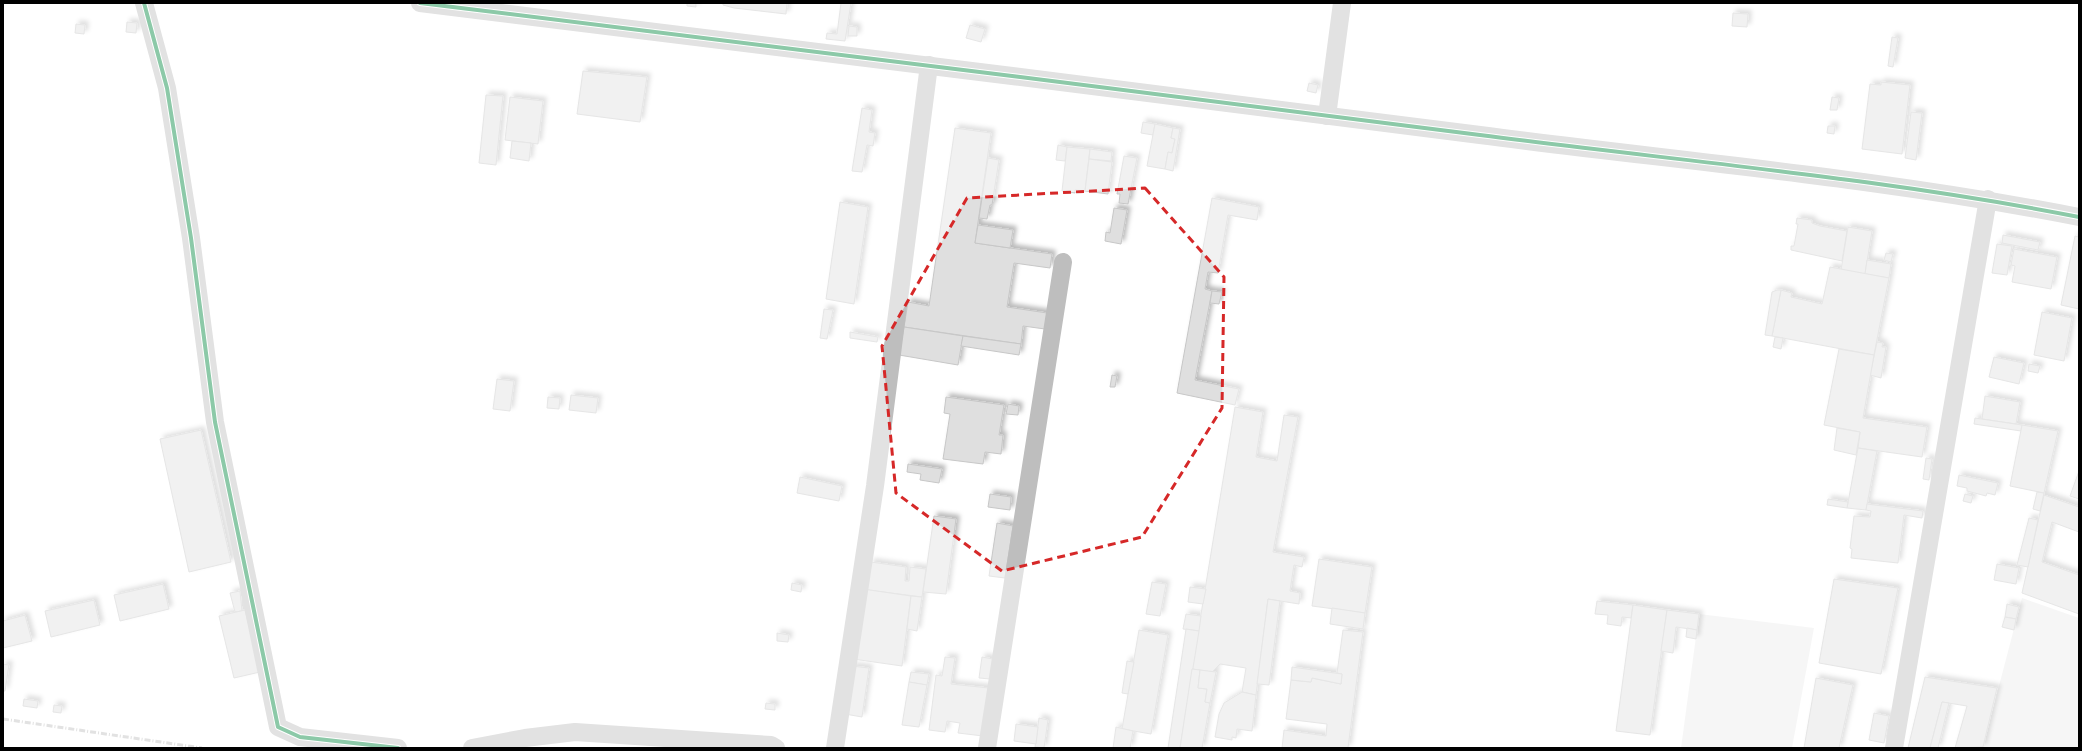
<svg xmlns="http://www.w3.org/2000/svg" width="2082" height="751" font-family="'Fira Sans',sans-serif">
<style>
.green{fill:#ececec}
.building{fill:#dfdfdf;stroke:#c7c7c7;filter:url(#shadow)}
.lines{fill:none;stroke-linecap:round;stroke-linejoin:round}
.minor{stroke:#bebebe;stroke-width:18}
.rail{stroke:#bebebe;stroke-width:3;stroke-dasharray:6 2 1 2;stroke-linecap:butt}
.cycleway-casing{stroke:#fff;stroke-width:6}
.cycleway{stroke:#00873e;stroke-width:4}
.marked{fill:none;stroke:#d62828;stroke-width:3;stroke-dasharray:8 5;stroke-linejoin:round}
</style>
<defs>
<filter id="shadow"><feDropShadow dx="3.5" dy="-3.5" stdDeviation="2" flood-color="#0004"/></filter>
</defs>
<rect width="100%" height="100%" fill="#fff"/>
<g class="green">
<path d="M2022,598L2079,618V748L1983,747Z"/>
<path d="M1699,614L1814,628L1792,748H1681Z"/>
</g>
<g class="building">
<path d="M687,3H696V7L687,6Z"/>
<path d="M723,3H787L786,14L734,8L723,5Z"/>
<path d="M841,3H851L845,41L826,39L827,33L837,34Z"/>
<path d="M1733,13L1748,14L1747,27L1732,26Z"/>
<path d="M127,22L137,23L136,33L126,32Z"/>
<path d="M76,24L85,25L84,34L75,33Z"/>
<path d="M970,25L985,29L981,42L966,38Z"/>
<path d="M849,26L857,27V36H848Z"/>
<path d="M1892,37L1898,38L1893,67L1888,66Z"/>
<path d="M583,71L647,77L640,122L577,114Z"/>
<path d="M1881,82L1910,85L1902,154L1862,149L1870,84L1881,85Z"/>
<path d="M1309,83L1318,85L1316,93L1307,91Z"/>
<path d="M486,95L503,96L496,165L479,163Z"/>
<path d="M510,97L543,101L538,144L505,140Z"/>
<path d="M1832,97L1839,98L1837,110H1830Z"/>
<path d="M862,108L872,110L869,132L875,133L873,146L867,145L862,172L852,171Z"/>
<path d="M1911,112L1922,113L1916,160L1905,158Z"/>
<path d="M1143,122L1155,124L1153,135L1141,133Z"/>
<path d="M1155,124L1173,128L1171,138L1175,139L1172,153L1168,152L1165,169L1147,166Z"/>
<path d="M1828,126H1835L1834,134L1827,133Z"/>
<path d="M955,128L991,133L975,243L1052,254L1050,268L1014,263L1007,307L1047,313L1045,329L1023,326L1021,344L904,327L908,302L929,306Z"/>
<path d="M1173,128L1180,129L1173,171L1165,169L1168,152L1172,153L1175,139L1171,138Z"/>
<path d="M512,141L531,143L529,161L510,158Z"/>
<path d="M1058,145L1067,147L1065,161L1056,160Z"/>
<path d="M1067,147L1090,149L1085,191L1075,190V193L1062,191Z"/>
<path d="M1090,149L1112,152L1111,161L1089,159Z"/>
<path d="M1124,156L1137,158L1128,204L1119,203L1120,194H1117Z"/>
<path d="M988,158L999,160L992,205H990L987,219L979,218Z"/>
<path d="M1089,159L1112,162L1108,194L1085,191Z"/>
<path d="M1212,198L1259,207L1257,220L1228,215L1218,273L1208,272L1205,289L1212,291L1195,380L1239,389L1235,405L1177,393Z"/>
<path d="M840,202L868,207L854,304L826,299Z"/>
<path d="M1114,208L1127,210L1121,244L1105,241L1106,232L1110,233Z"/>
<path d="M1797,218L1812,220V223L1820,226L1847,231L1842,261L1791,250V246H1794L1798,224H1796Z"/>
<path d="M978,225L1013,230L1010,248L975,243Z"/>
<path d="M1848,227L1872,231L1865,274L1841,270Z"/>
<path d="M2003,235L2040,242L2038,250L2002,243Z"/>
<path d="M2075,236L2079,237V309L2061,305Z"/>
<path d="M1997,244L2012,246L2007,275L1992,273Z"/>
<path d="M2014,249L2057,257L2051,289L2012,282L2015,266L2011,265Z"/>
<path d="M1886,253L1893,254L1891,262L1884,260Z"/>
<path d="M1867,260L1891,264L1889,278L1865,274Z"/>
<path d="M1830,267L1889,278L1874,355L1772,336L1781,290L1792,293L1791,297L1822,304Z"/>
<path d="M1777,290H1781L1772,336L1765,335L1772,292Z"/>
<path d="M1212,291L1222,292L1219,304L1210,303Z"/>
<path d="M824,309L833,310L827,339L820,338Z"/>
<path d="M2042,312L2072,318L2064,361L2034,355Z"/>
<path d="M904,327L963,336L958,365L899,355Z"/>
<path d="M850,332L878,337L877,342L850,338Z"/>
<path d="M963,336L1021,344L1019,355L961,346Z"/>
<path d="M1775,337L1783,338L1781,349L1773,347Z"/>
<path d="M1877,342L1883,343L1882,347H1886L1881,378L1870,375Z"/>
<path d="M1839,349L1874,355L1863,418L1927,427L1922,457L1858,448L1860,432L1824,425Z"/>
<path d="M1994,357L2024,363L2019,384L1989,377Z"/>
<path d="M2029,364L2040,366L2038,373L2028,371Z"/>
<path d="M1112,375L1117,376L1115,387H1110Z"/>
<path d="M497,379L514,381L510,411L493,409Z"/>
<path d="M571,395L598,398L596,413L569,410Z"/>
<path d="M1985,396L2020,402L2016,424L1982,419Z"/>
<path d="M548,397L560,398L559,409L547,408Z"/>
<path d="M946,397L1004,405L999,435H1003L1001,454L985,452L983,464L943,459L950,414L944,413Z"/>
<path d="M1008,404L1019,406L1018,415L1006,414Z"/>
<path d="M1235,407L1263,412L1256,457L1277,461L1284,415L1298,417L1273,552L1304,557L1302,567L1294,565L1290,591L1300,593L1299,604L1268,599L1256,695L1242,692L1246,668L1220,664L1212,672L1192,669Z"/>
<path d="M1975,418L2022,425L2021,431L1974,424Z"/>
<path d="M2022,425L2058,431L2044,493L2010,486Z"/>
<path d="M1837,428L1860,432L1856,455L1834,450Z"/>
<path d="M201,430L231,562L189,572L160,439Z"/>
<path d="M1858,448L1877,451L1866,510L1847,508Z"/>
<path d="M1926,458L1932,459L1929,480L1923,479Z"/>
<path d="M908,464L942,469L939,483L920,480L921,474L907,472Z"/>
<path d="M2079,471V499L2070,496Z"/>
<path d="M1959,475L1998,483L1995,495L1987,493L1986,496L1967,491V488L1957,486Z"/>
<path d="M800,477L842,486L839,501L797,493Z"/>
<path d="M2037,492L2044,493L2040,511L2033,509Z"/>
<path d="M990,494L1011,497L1010,510L988,507Z"/>
<path d="M1965,494L1973,496L1971,503L1963,501Z"/>
<path d="M2044,495L2079,507V532L2052,522L2042,562L2079,575V614L2022,593Z"/>
<path d="M1828,499L1848,502L1847,508L1827,505Z"/>
<path d="M1867,504L1923,511L1922,518L1904,515L1898,563L1851,558L1852,549L1850,548L1854,516L1870,517L1871,511L1866,510Z"/>
<path d="M934,516L956,519L946,594L923,592Z"/>
<path d="M2029,518L2038,520L2028,567L2017,565Z"/>
<path d="M997,523L1013,526L1005,578L989,576Z"/>
<path d="M1319,559L1372,567L1365,613L1312,606Z"/>
<path d="M871,562L906,567L905,581H909L910,567L926,569L922,597L867,590Z"/>
<path d="M1997,564L2019,568L2016,584L1994,580Z"/>
<path d="M1834,579L1898,588L1881,674L1819,663Z"/>
<path d="M1152,582L1166,584L1160,616L1146,614Z"/>
<path d="M792,583L802,585L801,592L791,590Z"/>
<path d="M163,584L169,609L120,621L114,595Z"/>
<path d="M1190,587L1206,589L1203,604L1188,602Z"/>
<path d="M863,589L911,596L902,666L853,659Z"/>
<path d="M240,591L242,611L235,612L230,593Z"/>
<path d="M911,596L922,597L917,631L907,629Z"/>
<path d="M1268,599L1280,601L1269,685L1257,684Z"/>
<path d="M94,600L100,625L51,637L45,611Z"/>
<path d="M1597,601L1633,605L1631,618L1622,617L1621,626L1607,624L1608,615L1595,614Z"/>
<path d="M2007,604L2019,607L2016,619L2005,617Z"/>
<path d="M1633,605L1667,610L1650,735L1616,731Z"/>
<path d="M1332,608L1365,613L1363,629L1330,624Z"/>
<path d="M245,610L260,672L234,678L219,616Z"/>
<path d="M1667,610L1699,614L1697,630L1676,627L1673,653L1661,651Z"/>
<path d="M1186,614L1201,616L1199,631L1183,629Z"/>
<path d="M25,615L32,641L3,648V621Z"/>
<path d="M2005,617L2016,619L2014,630L2002,627Z"/>
<path d="M1687,628L1697,630L1696,639L1686,637Z"/>
<path d="M1186,629L1199,631L1180,748H1168Z"/>
<path d="M1139,630L1168,635L1151,734L1122,729Z"/>
<path d="M1343,630L1363,632L1348,748H1282L1284,730L1326,736L1327,724L1286,719L1291,680L1311,682L1312,678L1341,684L1342,674L1337,673Z"/>
<path d="M777,633L789,635L788,642L777,641Z"/>
<path d="M945,657L955,658L951,684L989,688L983,736L958,733L960,723L947,721L945,732L929,730L936,675L942,676Z"/>
<path d="M982,657L993,659L990,679L979,678Z"/>
<path d="M1127,661L1134,662L1128,694L1122,693Z"/>
<path d="M3,664L9,665L5,691H3Z"/>
<path d="M852,666L869,668L862,717L845,714Z"/>
<path d="M1292,667L1342,674L1341,684L1312,678L1311,682L1291,680Z"/>
<path d="M1192,669L1200,670L1198,688L1207,689L1205,702L1210,703L1202,748H1180Z"/>
<path d="M1200,670L1216,672L1210,703L1205,702L1207,689L1198,688Z"/>
<path d="M911,672L929,674L927,685L909,682Z"/>
<path d="M1925,677L1997,688L1983,747L1955,748L1967,706L1942,702L1930,748H1908Z"/>
<path d="M1816,678L1853,685L1839,748H1804Z"/>
<path d="M909,682L927,685L919,727L902,725Z"/>
<path d="M1242,692L1256,695L1252,731L1237,729L1236,738L1232,737V740L1215,737L1219,714L1224,703Z"/>
<path d="M24,699L38,701L37,708L23,706Z"/>
<path d="M1942,702L1949,703L1938,748H1930Z"/>
<path d="M766,703L775,704V710L765,709Z"/>
<path d="M54,705L62,706L61,713L53,712Z"/>
<path d="M1874,713L1889,716L1884,743L1869,740Z"/>
<path d="M1039,718L1048,720L1044,748L1035,747Z"/>
<path d="M1016,724L1038,727L1036,744L1014,741Z"/>
<path d="M1116,727L1133,731L1130,748H1113Z"/>
</g>
<g class="lines">
<g class="minor">
<path d="M144,3L167,88L191,238L215,422L278,727L300,737L398,748"/>
<path d="M420,3C773,46 1127,90 1480,135C1679,161 1881,178 2079,217"/>
<path d="M1327,116L1342,3"/>
<path d="M472,748L525,738L575,732L771,745L776,748"/>
<path d="M835,748L875,486L929,65"/>
<path d="M987,748L1063,262"/>
<path d="M1894,748L1988,199"/>
</g>
<path class="rail" d="M3,719L202,748"/>
<g class="cycleway-casing">
<g id="cycleway">
<path d="M144,3L167,88L191,238L215,422L278,727L300,737L398,748"/>
<path d="M420,3C773,46 1127,90 1480,135C1679,161 1881,178 2079,217"/>
</g>
</g>
<use href="#cycleway" class="cycleway"/>
</g>
<path d="M0 0H2082V751H0ZM1145,188L1224,277L1222,408L1142,537L1002,571L896,493L882,346L967,198Z" fill="#fff" fill-opacity=".55" fill-rule="evenodd"/>
<path class="marked" d="M1145,188L1224,277L1222,408L1142,537L1002,571L896,493L882,346L967,198Z"/>
<rect width="2082" height="751" fill="none" stroke="#000000" stroke-width="8"/>
</svg>
